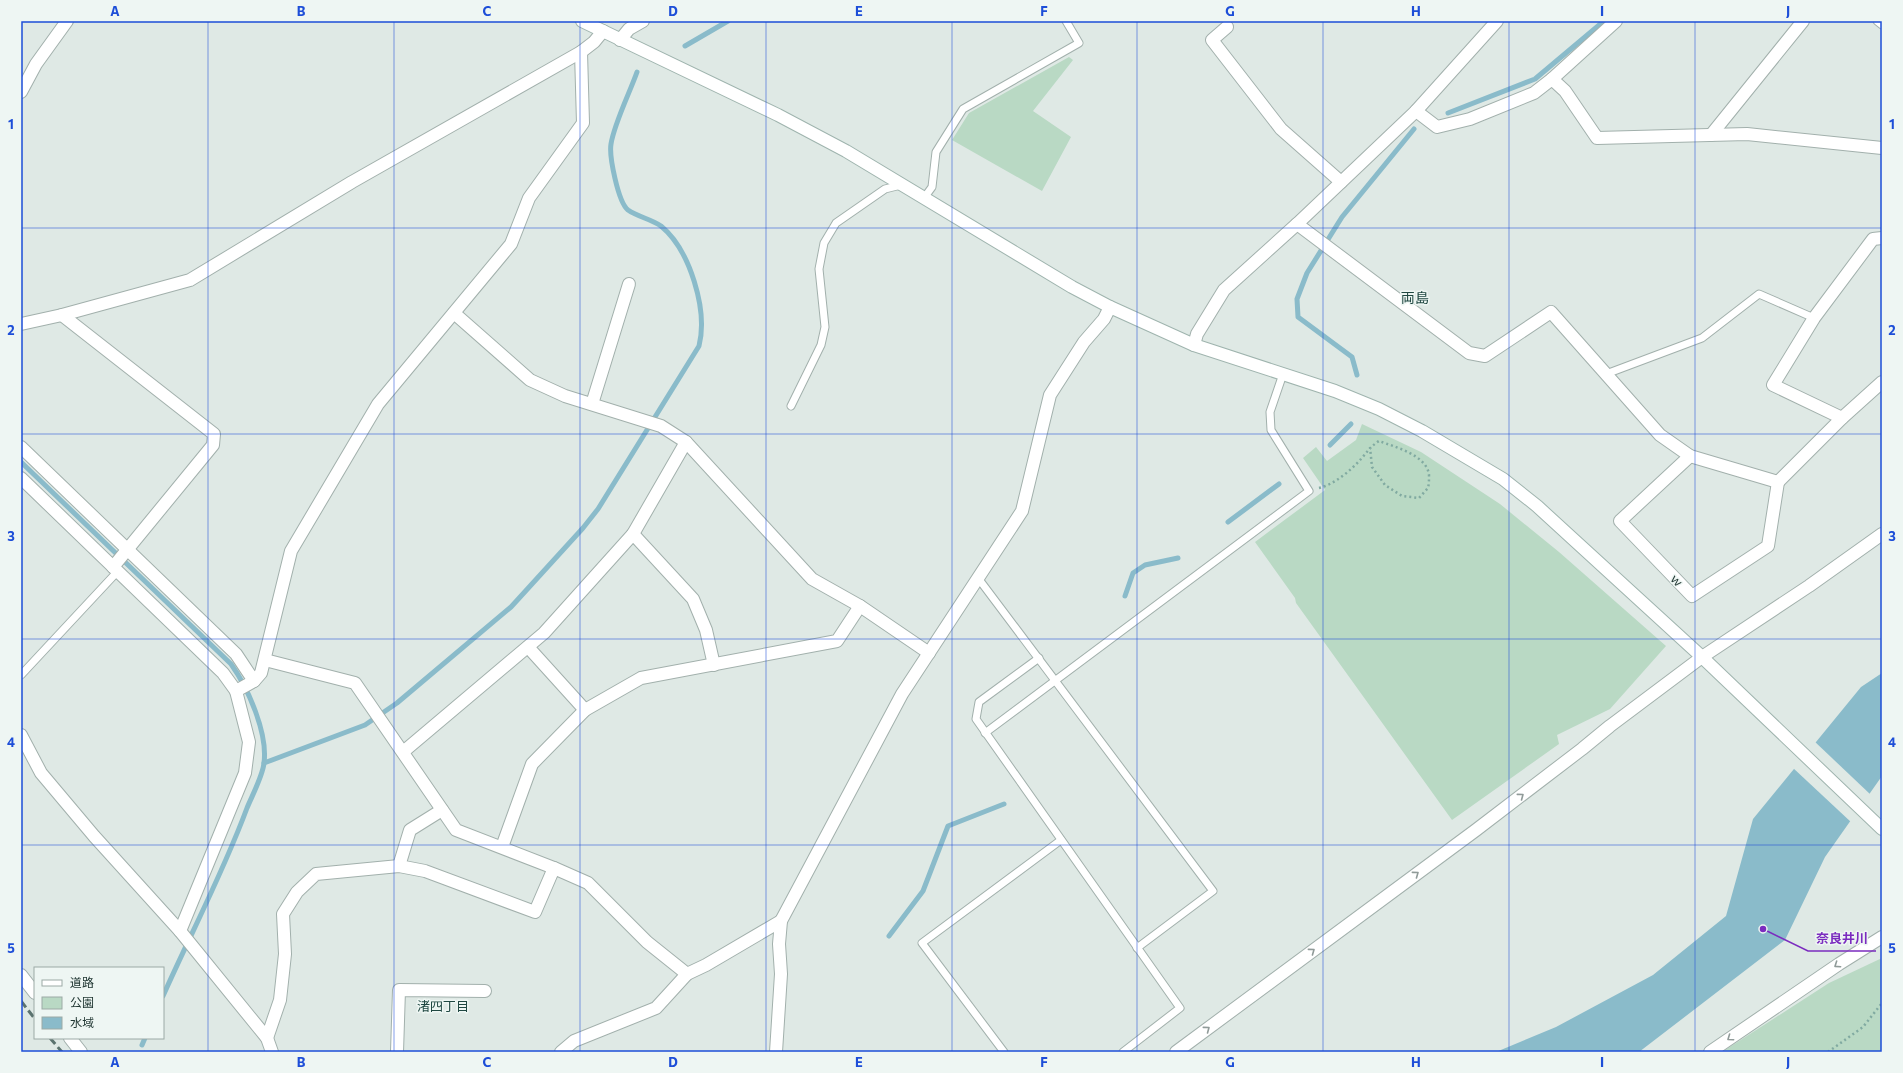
<svg xmlns="http://www.w3.org/2000/svg" width="1903" height="1073" font-family="Commissioner,'Noto Sans JP',sans-serif">
<style>
.green{fill:#b9d9c4}
.water{fill:#8abbca}
.pier{fill:#dfe9e5}
.lines{fill:none;stroke-linecap:round;stroke-linejoin:round}
.stream{stroke:#8abbca;stroke-width:5}
.lane-casing{stroke:#a2b0ac;stroke-width:9}
.street-casing{stroke:#a2b0ac;stroke-width:14}
.secondary-casing{stroke:#9fb4ae;stroke-width:14}
.path{stroke:#81aaa1;stroke-width:2.5;stroke-dasharray:2 3;stroke-linecap:butt}
.lane{stroke:#fff;stroke-width:7}
.street{stroke:#fff;stroke-width:12}
.secondary{stroke:#fff;stroke-width:12}
.rail{stroke:#5b736f;stroke-width:3;stroke-dasharray:8 4;stroke-linecap:butt}
.oneway{stroke:#909b99}
.grid{fill:none;stroke:#1d4ed8;stroke-width:1;stroke-opacity:0.55}
.labels{text-anchor:middle;dominant-baseline:central;stroke-width:3;stroke-linejoin:round;paint-order:stroke}
.street-label{font-size:12px;fill:#213733;stroke:#eef6f3}
.neighbourhood-label{font-size:13px;fill:#1f4741;stroke:#eef6f3}
.quarter-label{font-size:14px;fill:#1f4741;stroke:#eef6f3}
.leader{fill:none;stroke:#7b2cbf;stroke-width:1.5}
.callout-dot{fill:#7b2cbf;stroke:#eef6f3;stroke-width:1.5}
.callout-label{font-size:13px;text-anchor:middle;font-weight:bold;fill:#7b2cbf;stroke:#eef6f3;stroke-width:3;stroke-linejoin:round;paint-order:stroke}
.neatline{fill:none;stroke:#1d4ed8;stroke-width:1.5}
.grid-label{font-size:13px;text-anchor:middle;font-weight:bold;fill:#1d4ed8}
</style>
<rect width="100%" height="100%" fill="#dfe9e5"/>
<g class="green">
<path d="M1069,57L1073,60L1033,111L1071,137L1042,191L952,140L969,113Z"/>
<path d="M1362,424L1421,452L1500,504L1559,552L1666,646L1610,709L1557,735L1559,744L1452,820L1296,603L1295,598L1255,542L1325,490L1303,458L1316,447L1327,461L1356,440Z"/>
<path d="M1882,958V1052H1722L1829,983Z"/>
</g>
<path class="water" d="M1882,673V776L1825,857L1785,940L1639,1052H1496L1556,1027L1653,975L1726,916L1753,819L1861,687Z"/>
<path class="pier" d="M1813,740L1871,795L1852,823L1792,767Z"/>
<g class="lines">
<g class="stream">
<path d="M685,46L728,21"/>
<path d="M1448,113L1535,79L1604,21"/>
<path d="M1357,375L1352,357L1298,317L1297,299L1307,273L1342,217L1414,129"/>
<path d="M1330,445L1351,424"/>
<path d="M21,462L231,664C248,688 268,733 264,763C263,775 252,796 247,808C223,873 191,933 163,996"/>
<path d="M1228,522L1279,484"/>
<path d="M1125,596L1133,573L1145,565L1178,558"/>
<path d="M264,763L365,725L397,703L511,607L583,528L598,509L699,346C708,310 690,250 661,226C651,219 638,217 628,210C618,202 609,156 611,144C614,124 630,92 637,72"/>
<path d="M889,936L923,891L948,826L1004,804"/>
<path d="M142,1045L145,1038"/>
</g>
<g class="lane-casing">
<g id="lane">
<path d="M1877,21L1882,25"/>
<path d="M924,198L932,187L936,152L963,109L1079,43L1066,21"/>
<path d="M1606,374L1702,338L1759,294L1814,318"/>
<path d="M791,406L821,345L825,327L819,269L824,243L836,223L885,189L901,185"/>
<path d="M978,578L1213,891L1137,948"/>
<path d="M1039,658L979,702L976,719L1180,1008L1123,1052"/>
<path d="M21,675L118,571"/>
<path d="M985,733L1309,491L1271,430L1270,412L1283,374"/>
<path d="M1004,1052L922,943L1061,840"/>
</g>
</g>
<g class="street-casing">
<g id="street">
<path d="M1227,27L1212,40L1281,129L1341,182"/>
<path d="M620,40L629,29L643,21"/>
<path d="M1552,79L1616,21"/>
<path d="M21,92L36,64L67,21"/>
<path d="M1416,111L1437,127L1470,119L1534,93L1552,79L1565,91L1597,138L1747,134L1882,148"/>
<path d="M1711,135L1803,21"/>
<path d="M1297,224L1469,353L1485,356L1551,312L1660,435L1690,456L1778,482"/>
<path d="M454,313L530,380L565,396L661,426L686,442L812,579L860,606L929,653"/>
<path d="M62,315L214,434L213,445L113,567"/>
<path d="M21,324L62,315L190,280L352,182L581,52L594,42L603,31"/>
<path d="M1194,345L1197,334L1224,290L1297,224L1416,111L1497,21"/>
<path d="M592,404L629,284"/>
<path d="M1842,418L1773,385L1814,318L1873,239L1882,238"/>
<path d="M21,447L236,654L254,681"/>
<path d="M1690,456L1620,521L1692,596L1768,546L1778,482"/>
<path d="M21,478L223,673L236,691L249,742L245,773L180,931"/>
<path d="M1778,482L1842,418L1882,382"/>
<path d="M633,534L693,599L706,630L714,665"/>
<path d="M528,647L585,710"/>
<path d="M265,660L355,683L456,830L554,868"/>
<path d="M236,691L254,681L261,673L291,551L378,404L511,244L529,198L583,123L581,52"/>
<path d="M21,735L41,773L94,836L180,931L267,1038L272,1052"/>
<path d="M403,752L544,633L633,534L686,442"/>
<path d="M502,847L532,764L585,710L641,678L837,641L860,606"/>
<path d="M399,866L410,830L442,810"/>
<path d="M21,975L35,993"/>
<path d="M70,1038L81,1052"/>
<path d="M267,1038L280,1000L285,954L283,914L297,892L316,874L399,866L425,871L535,912L554,868L588,883L647,942L687,974L706,965L781,921"/>
<path d="M397,1052L399,990L485,991"/>
<path d="M561,1052L574,1041L656,1008L687,974"/>
<path d="M776,1052L781,974L779,944L781,921L902,694L1022,511L1050,395L1084,342L1104,319L1110,307"/>
<path d="M1176,1052L1476,830L1582,749L1610,726L1702,657L1809,586L1882,534"/>
<path d="M1710,1052L1839,964L1882,937"/>
</g>
</g>
<g class="secondary-casing">
<path id="secondary" d="M582,21L778,115L846,151L1072,287L1110,307L1194,345L1335,391L1379,409L1422,431L1503,479L1537,506L1702,657L1882,829"/>
</g>
<g class="path">
<path d="M1319,488C1335,484 1350,471 1361,459C1367,452 1371,446 1379,441C1395,447 1427,455 1429,475C1429,480 1429,484 1428,488L1419,498L1402,496L1385,485L1372,467L1370,447"/>
<path d="M1828,1052L1863,1027L1882,1003"/>
</g>
<use href="#lane" class="lane"/>
<use href="#street" class="street"/>
<use href="#secondary" class="secondary"/>
<g class="rail">
<path d="M21,1001L35,1019"/>
<path d="M50,1038L62,1052"/>
</g>
</g>
<defs><path id="oneway-chevron" d="M-2-3.5L2.5 0L-2 3.5" fill="none" stroke-width="1.6" stroke-linecap="round" stroke-linejoin="round"/></defs>
<g class="oneway">
<use href="#oneway-chevron" transform="translate(1521 796) rotate(-37)"/>
<use href="#oneway-chevron" transform="translate(1416 874) rotate(-36)"/>
<use href="#oneway-chevron" transform="translate(1312 951) rotate(-36)"/>
<use href="#oneway-chevron" transform="translate(1837 965) rotate(146)"/>
<use href="#oneway-chevron" transform="translate(1207 1029) rotate(-37)"/>
<use href="#oneway-chevron" transform="translate(1730 1038) rotate(145)"/>
</g>
<path class="grid" d="M208,21V1052M394,21V1052M580,21V1052M766,21V1052M952,21V1052M1137,21V1052M1323,21V1052M1509,21V1052M1695,21V1052M21,228H1882M21,434H1882M21,639H1882M21,845H1882"/>
<g class="labels">
<g class="street-label">
<text transform="translate(1677 580) rotate(46)">ｗ</text>
</g>
<g class="neighbourhood-label">
<text x="443" y="1006">渚四丁目</text>
</g>
<g class="quarter-label">
<text x="1415" y="297">両島</text>
</g>
</g>
<path class="leader" d="M1763 929L1808 951H1876"/>
<circle class="callout-dot" cx="1763" cy="929" r="4"/>
<g class="callout-label">
<text x="1842" y="943">奈良井川</text>
</g>
<rect width="1903" height="1073" fill="none" stroke="#eef6f3" stroke-width="44"/>
<rect x="34" y="967" width="130" height="72" fill="#eef6f3" stroke="#9caaa6"/>
<rect x="42" y="980" width="20" height="6" fill="#ffffff" stroke="#9caaa6"/>
<text x="70" y="987" font-size="12" fill="#213733">道路</text>
<rect x="42" y="997" width="20" height="12" fill="#b9d9c4" stroke="#9caaa6"/>
<text x="70" y="1007" font-size="12" fill="#213733">公園</text>
<rect x="42" y="1017" width="20" height="12" fill="#8abbca" stroke="#9caaa6"/>
<text x="70" y="1027" font-size="12" fill="#213733">水域</text>
<rect x="22" y="22" width="1859" height="1029" class="neatline"/>
<g class="grid-label">
<text x="115" y="16">A</text>
<text x="301" y="16">B</text>
<text x="487" y="16">C</text>
<text x="673" y="16">D</text>
<text x="859" y="16">E</text>
<text x="1044" y="16">F</text>
<text x="1230" y="16">G</text>
<text x="1416" y="16">H</text>
<text x="1602" y="16">I</text>
<text x="1788" y="16">J</text>
<text x="11" y="129">1</text>
<text x="1892" y="129">1</text>
<text x="11" y="335">2</text>
<text x="1892" y="335">2</text>
<text x="11" y="541">3</text>
<text x="1892" y="541">3</text>
<text x="11" y="747">4</text>
<text x="1892" y="747">4</text>
<text x="11" y="953">5</text>
<text x="1892" y="953">5</text>
<text x="115" y="1067">A</text>
<text x="301" y="1067">B</text>
<text x="487" y="1067">C</text>
<text x="673" y="1067">D</text>
<text x="859" y="1067">E</text>
<text x="1044" y="1067">F</text>
<text x="1230" y="1067">G</text>
<text x="1416" y="1067">H</text>
<text x="1602" y="1067">I</text>
<text x="1788" y="1067">J</text>
</g>
</svg>
